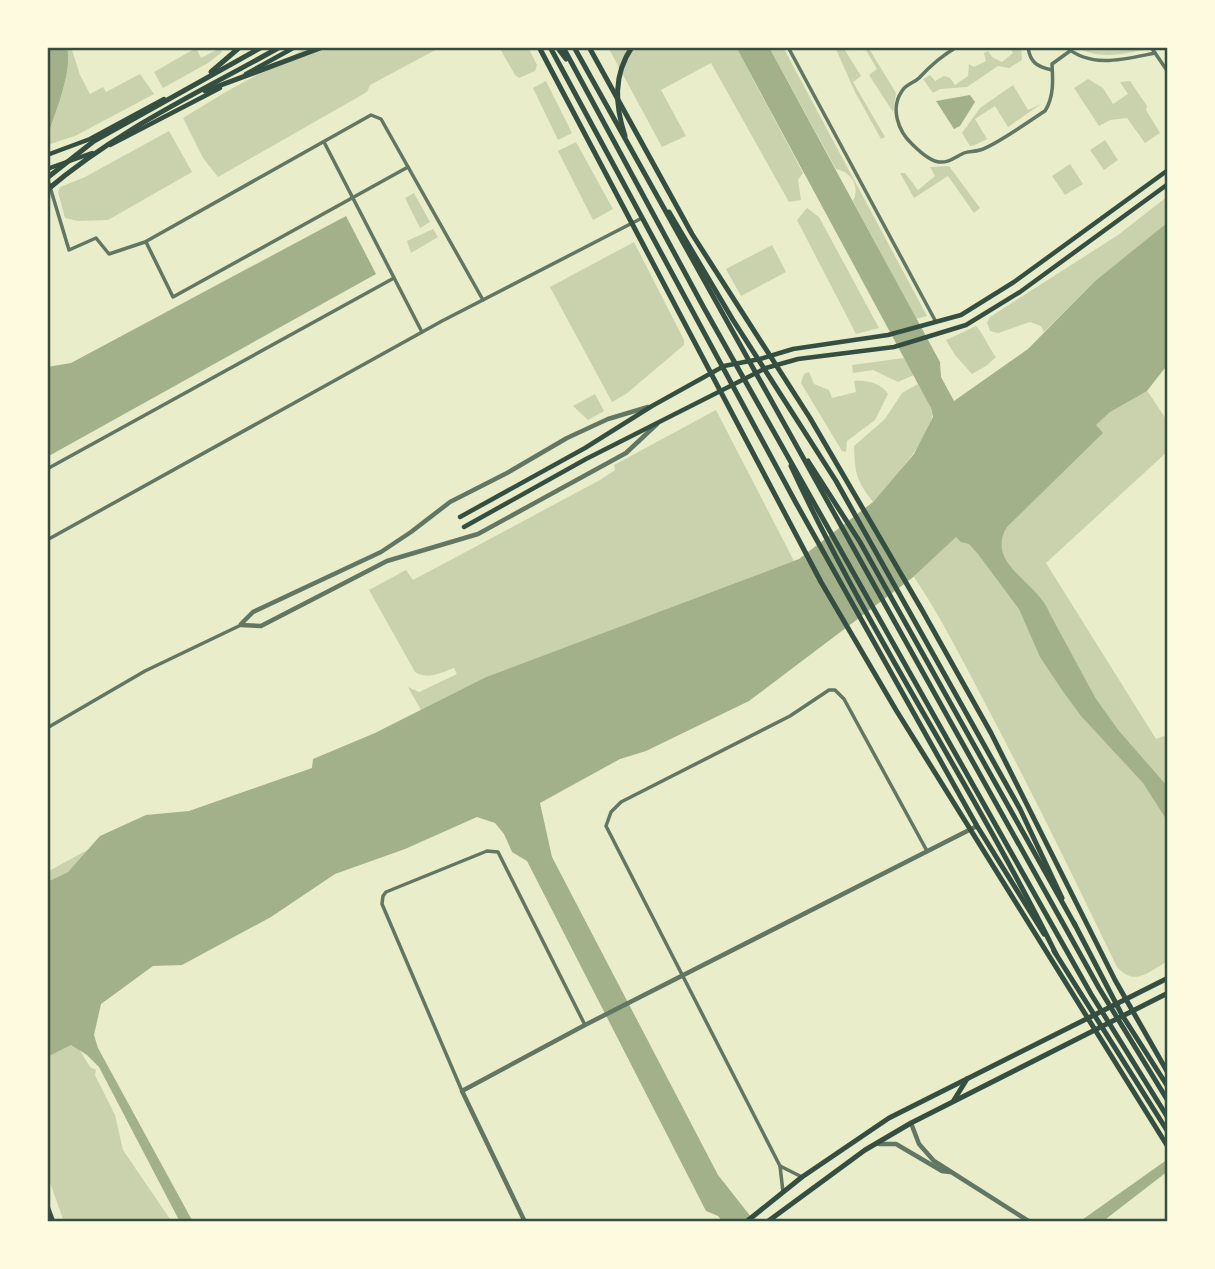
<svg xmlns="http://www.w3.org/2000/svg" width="1215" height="1269" font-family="Poppins,sans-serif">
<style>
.green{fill:#cad2ad}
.water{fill:#a3b18a}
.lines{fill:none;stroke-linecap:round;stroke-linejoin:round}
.minor{stroke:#617663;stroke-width:3.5}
.tertiary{stroke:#617663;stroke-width:4.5}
.secondary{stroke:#344e41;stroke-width:4.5}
.primary{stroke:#344e41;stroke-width:5}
.trunk{stroke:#344e41;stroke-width:5}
.neatline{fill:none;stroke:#344e41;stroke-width:2.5}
</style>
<rect width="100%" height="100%" fill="#e9edc9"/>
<g class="green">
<path d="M67,47H71L80,75L90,94L103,87L106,92L140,74L154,94L75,136L50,144L47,138C55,113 73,73 67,47Z"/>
<path d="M308,47H441L370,85L367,92L218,177L203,158L183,118L224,93Z"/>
<path d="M499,47H528L537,65L535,71L519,78L515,75Z"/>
<path d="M608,47H736L803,173L798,180L801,200L789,202L711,63L661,90L686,136L662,147Z"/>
<path d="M769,47H783L927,316L916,319L853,201C860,186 852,172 836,169Z"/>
<path d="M835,47H843L861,76L853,82L885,137L881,139L855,92Z"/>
<path d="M864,47H868L896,93L893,112L869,75L877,69Z"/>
<path d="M1010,47H1021L1022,60L1009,68L998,66L967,87L940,89L933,93L923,79L930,75L935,81L944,76L950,78L955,85L968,76L969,64L974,67L986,61L984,53L988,51L992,57L1002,62L1013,53Z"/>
<path d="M1075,47H1142L1144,50C1119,55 1098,59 1075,47Z"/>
<path d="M196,48L201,58L220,48L222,52L208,63L163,88L154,72Z"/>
<path d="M1088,79L1103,88L1113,104L1128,94L1120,82L1130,81L1147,106L1146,110L1160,133L1145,143L1127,118L1110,120L1099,126L1074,88Z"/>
<path d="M546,81L572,133L558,140L533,88Z"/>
<path d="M1013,85L1028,110L1041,104L1008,127L995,106L975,119L987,139L975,145L970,146L962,133L980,108Z"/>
<path d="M169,131L192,172L108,220L78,221L65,218L58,192L60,187L85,177Z"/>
<path d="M1105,140L1118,160L1104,170L1090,150Z"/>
<path d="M576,142L613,209L593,220L558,151Z"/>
<path d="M1070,164L1083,184L1065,195L1052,176Z"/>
<path d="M949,166L980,208L974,213L948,176L914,198L900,173H905L918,190L935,176L930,167Z"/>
<path d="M414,193L430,222L420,228L405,198Z"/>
<path d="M1168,196V222L1095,281L1044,332L1041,326L1030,322L998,333L990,331L987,322L990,317L1118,235Z"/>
<path d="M807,208L819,217L879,328L856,334L797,220Z"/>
<path d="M433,229L438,237L411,253L407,241Z"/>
<path d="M634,242L684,340V345L626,394L612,402L550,287Z"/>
<path d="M772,245L786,272L741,296L726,269Z"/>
<path d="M976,326C985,336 988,347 996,357L986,366L972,374L955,355L946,340Z"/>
<path d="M904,358L914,375L898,382L873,370L853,373L852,365Z"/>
<path d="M1128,362L1168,422V451L1046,563L1156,739L1164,736L1168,742V961C1148,972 1135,987 1117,967C1074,878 1031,790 985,703C960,656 936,607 905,564Z"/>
<path d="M809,372L814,384L829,390L832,398L856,392L854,381C867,380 881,383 888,394L875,420L847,441L846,452L842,451L801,383L804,374Z"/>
<path d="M918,384C923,393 932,404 932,415C932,438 888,484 873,502C856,480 855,473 854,446L885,419L902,393Z"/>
<path d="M595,394L604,411L588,420L573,406Z"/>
<path d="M716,410L794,561L486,677L421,710L408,687L419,692L457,674L454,668C440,673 428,680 415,672L369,590L406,570L413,580L600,480L615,470L614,465Z"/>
<path d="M89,849L68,872L47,882V872Z"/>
<path d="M81,1041L79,1049L90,1067L96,1070L95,1075L115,1115L123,1150L172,1222H64L47,1174V1043Z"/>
</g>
<g class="water">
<path d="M50,47H67C73,72 55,113 47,138V72Z"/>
<path d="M736,47H769L940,362L941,377L954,401L1028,349L1095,281L1168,222V364L1147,391L1110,412L1096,425L1103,433L1007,527C984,564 1039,582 1050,614L1096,699L1119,731L1168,787V822L1143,783L1081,716L1062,690L1040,657L1019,609L978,554L969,544L961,542L956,537L912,578L749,701L646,751L620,759L540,803L552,857L718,1175L755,1222H723L718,1216L706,1211L527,861L512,852L504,834L495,823L477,817L405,849L335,874L271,917L182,965L153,966L101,1004L94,1035L98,1048L193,1222H180L99,1067L87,1055L71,1045L47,1057V882L68,872L100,836L146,815L189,811L312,768L313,759L375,733L486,677L799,559L873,502L914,454L933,417L931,408Z"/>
<path d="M970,95L975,102L960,126L954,129L936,101Z"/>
<path d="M346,216L376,274L47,457V367L71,363Z"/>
<path d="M1168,1159V1171L1102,1222H1079Z"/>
</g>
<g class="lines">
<g class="minor">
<path d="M788,47L936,322"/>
<path d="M957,47C941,56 931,65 919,78C914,83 906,84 902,91C890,108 898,131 912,144C919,151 930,161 939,162C949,163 955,157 964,153C969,151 974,152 980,150C995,146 1029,121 1045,111C1054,97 1053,80 1052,64L1070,51"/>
<path d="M1028,47C1030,63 1038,67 1052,70"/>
<path d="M1066,47C1092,69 1125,59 1155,53"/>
<path d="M1151,47L1168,72"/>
<path d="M324,142L422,332"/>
<path d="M47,177L69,250L96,238L109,254L145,242L371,115L381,119L483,300"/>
<path d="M146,242L173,297L408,167"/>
<path d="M47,469L394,278"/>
<path d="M47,540L442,321L642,218"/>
<path d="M47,728L145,671L241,625"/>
<path d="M462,1091L382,904L383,896L386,892L487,851L498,852L585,1025"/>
<path d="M780,1166L802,1177"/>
<path d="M783,1192L780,1166L606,826L611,812L621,802L790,716L829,690H835L844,699L927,851"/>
</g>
<g class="tertiary">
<path d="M241,624L253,612L381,552L411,532L450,502L507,473L567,438L608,419L648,407"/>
<path d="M241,625L261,626L387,561L478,534L626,453L657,424"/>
<path d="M911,1123L919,1144L934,1161L1030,1222"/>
<path d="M879,1144H896L942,1171L950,1172"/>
<path d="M525,1222L462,1091L585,1025L977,826"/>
</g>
<g class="secondary">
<path d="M246,74L295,47"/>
<path d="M110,145L220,88"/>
<path d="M47,155L90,139L164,99"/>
<path d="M47,169L92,153"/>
<path d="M460,517L585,448L652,406L724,366L760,359L793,349L888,335L961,315L1014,282L1168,170"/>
<path d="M464,527L586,459L766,368L798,359L894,347L966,325L1020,292L1168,184"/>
</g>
<g class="primary">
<path d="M550,47L796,503L977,826L1044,934"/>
<path d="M669,212L733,320L836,481L1020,809L1062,898"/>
<path d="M1074,923L1122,1015L1168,1087"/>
<path d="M1054,951L1168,1132"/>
<path d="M954,1100L967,1079"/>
<path d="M746,1222L802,1177L889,1118L1168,978"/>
<path d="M767,1222L865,1150L911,1123L1168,993"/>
</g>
<g class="trunk">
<path d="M539,47L821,582L896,710L1168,1147"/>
<path d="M557,47L566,59"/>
<path d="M563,47L704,308L1091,994L1168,1118"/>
<path d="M574,47L1099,988L1168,1101"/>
<path d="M589,47L692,234L810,418L922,610L991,733L1115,980L1168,1073"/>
<path d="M211,72L240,47"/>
<path d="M205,91L323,47"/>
<path d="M625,136C615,105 613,75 632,47"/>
<path d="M47,178L94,141L262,47"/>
<path d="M47,190C117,130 200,92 280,47"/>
<path d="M808,461L860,542L1075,925"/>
<path d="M791,466C869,634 974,788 1056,954"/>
<path d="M47,1206L53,1222"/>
</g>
</g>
<rect width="1215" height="1269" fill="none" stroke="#fefae0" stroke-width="98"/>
<rect x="49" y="49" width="1117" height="1171" class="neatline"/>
</svg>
